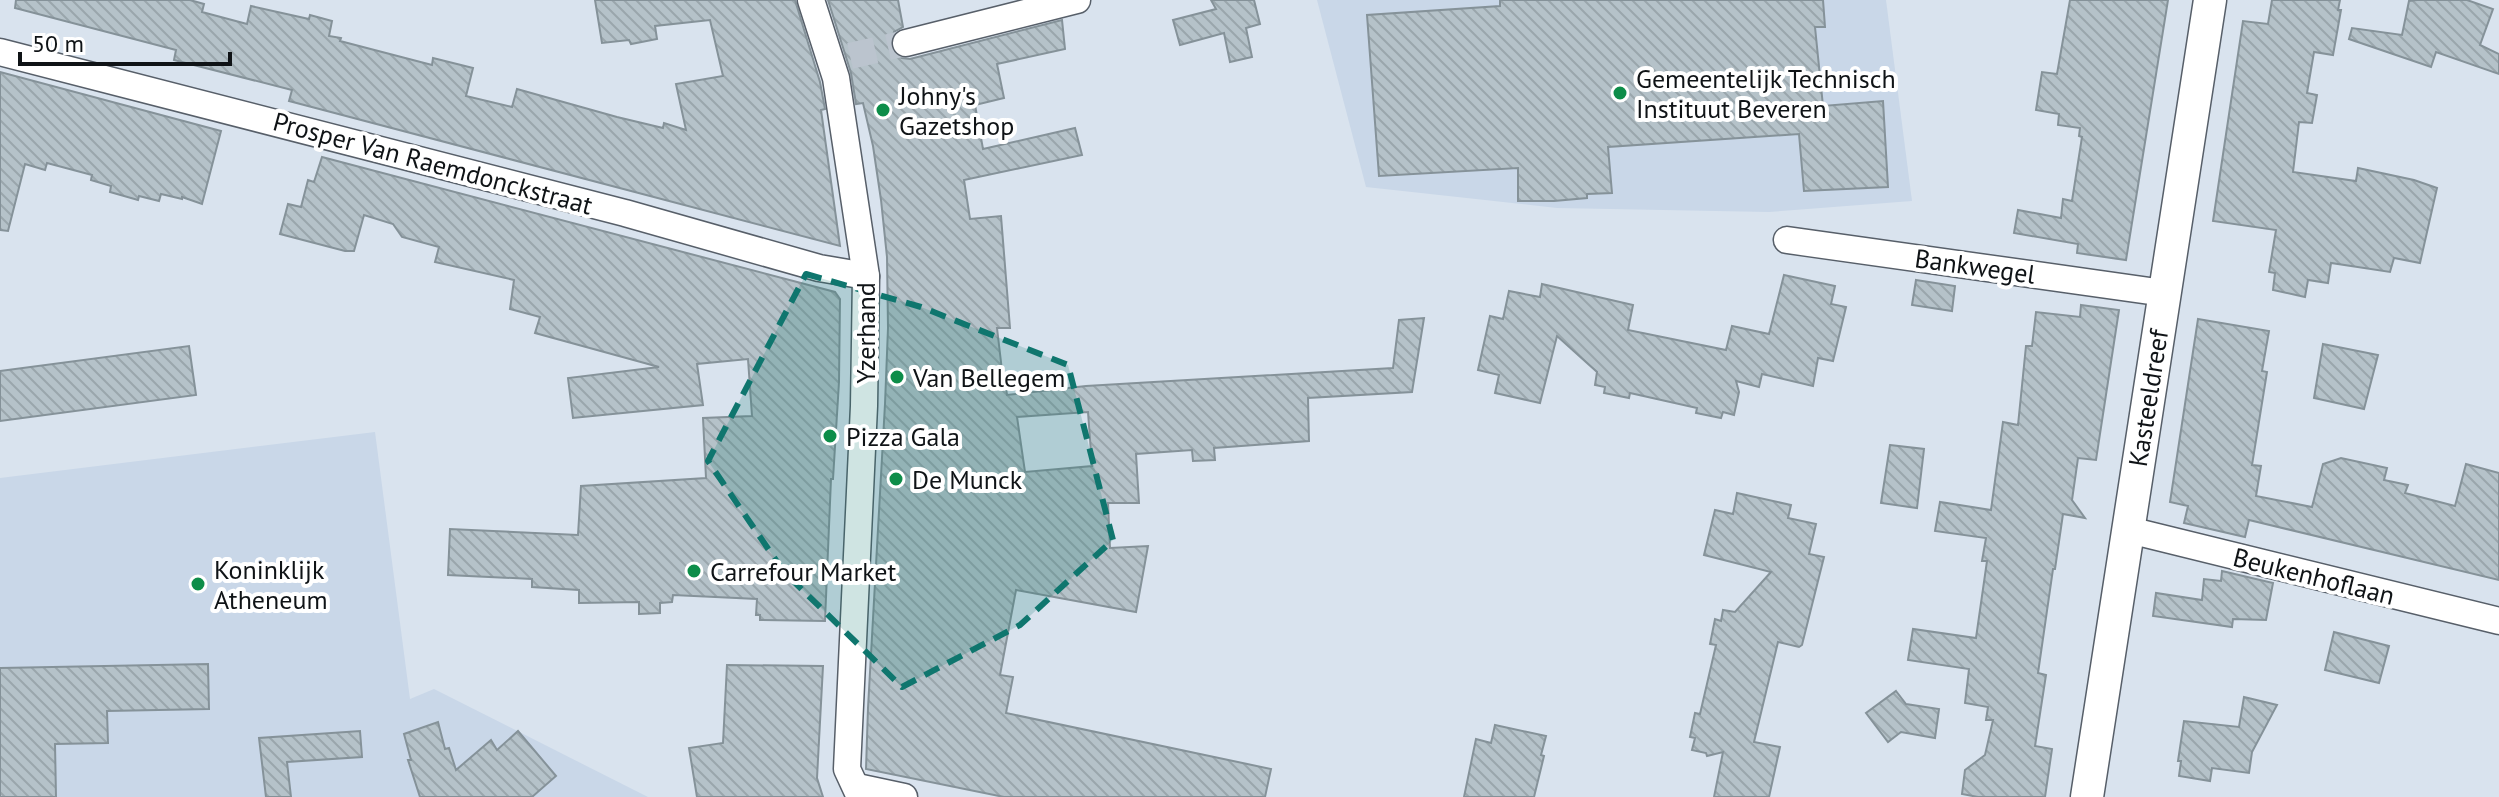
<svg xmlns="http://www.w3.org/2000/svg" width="2499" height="797" font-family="'PT Sans',sans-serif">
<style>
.built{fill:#c9d7e8}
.building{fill:url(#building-back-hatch);stroke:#859299;stroke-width:2;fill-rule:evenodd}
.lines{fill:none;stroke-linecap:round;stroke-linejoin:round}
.minor-tunnel{stroke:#bbc4ce;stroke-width:26;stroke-dasharray:26 13;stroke-linecap:butt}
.minor-casing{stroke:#575f69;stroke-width:29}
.tertiary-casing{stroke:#575f69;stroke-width:35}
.minor{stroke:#fff;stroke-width:26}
.tertiary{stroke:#fff;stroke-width:32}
.marked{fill:#0f766e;fill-opacity:0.2;stroke:#0f766e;stroke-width:6;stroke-dasharray:16 10;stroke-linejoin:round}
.poi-dot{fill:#0d8d49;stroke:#fff;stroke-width:3}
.labels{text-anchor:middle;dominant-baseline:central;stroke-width:8;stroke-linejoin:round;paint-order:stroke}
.poi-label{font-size:26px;fill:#0f1316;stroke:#fff;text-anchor:start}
.street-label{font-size:26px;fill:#0f1316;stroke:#fff}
</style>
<defs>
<pattern id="building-back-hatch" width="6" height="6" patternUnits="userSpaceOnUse" patternTransform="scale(2)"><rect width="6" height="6" fill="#b5c2c9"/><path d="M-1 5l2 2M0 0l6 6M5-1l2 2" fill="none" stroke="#9aa6ac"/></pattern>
</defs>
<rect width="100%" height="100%" fill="#d9e3ee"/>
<g class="built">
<path d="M1317,0H1886L1912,201L1769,212L1557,208L1366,187Z"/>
<path d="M375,432L410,699L434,689L648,797H0V478Z"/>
</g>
<g class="building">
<path d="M16,0H190L204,4L202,12L247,24L251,6L309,19L310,15L332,21L329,36L341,38L340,41L432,65L433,58L473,68L466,96L512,107L517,89L617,117L663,128L664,123L686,130L676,84L723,76L710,20L655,26L657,39L631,44L629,40L602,43L595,0H795L820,82L825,109L821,110L840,246L289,101L292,90L174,60L176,50L15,8Z"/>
<path d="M828,0H898L903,27L894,32L890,46L895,55L902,58L910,59L1062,20L1065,49L997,64L1004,98L975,105L983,149L1075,128L1082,155L964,180L970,219L1001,216L1010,328H997L1003,379H1005L1007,395L1086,386L1393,368L1399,320L1424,318L1412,392L1308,398L1309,441L1214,448L1215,460L1193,461L1192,450L1136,454L1139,503H1108L1110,548L1148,546L1136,612L1016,590L1000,675L1013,677L1006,713L1271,769L1265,797H1004L866,769L868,708L885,404L888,328L887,257L881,200L873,146L863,103L856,104L851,73ZM1088,412L1092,466L1025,472L1017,417Z"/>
<path d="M1211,0H1254L1260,24L1246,28L1252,57L1230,62L1224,33L1180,45L1173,20L1216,9Z"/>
<path d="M1500,0H1823L1825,27H1815L1823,106L1883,101L1888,187L1804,191L1799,134L1608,147L1612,193L1587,194V198L1554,201H1518V168L1379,176L1367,15L1500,6Z"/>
<path d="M2070,0H2168L2126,260L2077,253L2078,244L2014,233L2018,210L2061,218L2063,199L2072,201L2082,137L2079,136L2080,128L2058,125L2059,114L2036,110L2042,72L2057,74Z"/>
<path d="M2272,0H2340L2338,10H2341L2333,55L2314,52L2307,93L2317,95L2312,123L2299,122L2293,172L2356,181L2358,168L2414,180L2437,188L2420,263L2394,258L2390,272L2331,263L2328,283L2308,280L2305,297L2273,290L2275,273L2269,272L2276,230L2213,221L2243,21L2268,24Z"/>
<path d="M2417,0H2467L2493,9L2480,45L2499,54V74L2436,52L2431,67L2349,39L2352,28L2402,35L2409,1Z"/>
<path d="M0,72L221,131L202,204L182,197V199L161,194L159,201L139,196L138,200L110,192L111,186L91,180L92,175L47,163L45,170L25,164L8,231L0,230Z"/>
<path d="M322,157L835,292L840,299L839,382L833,479H831L825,621L760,620V615H756L757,599L673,595L672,602L660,603V613L639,614V602L579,603V590L532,587V579L448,575L450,529L578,535L581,486L706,478L703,418L752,416L748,359L697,364L703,405L573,418L568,378L659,367L535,333L540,317L510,309L514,280L435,262L439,247L402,237L393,224L364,215L354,251H345L280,234L288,204L301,207L308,180L314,182Z"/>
<path d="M1784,275L1835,286L1831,304L1846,307L1833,361L1818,358L1813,386L1762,374L1759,387L1736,381L1739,392L1734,415L1723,412L1721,418L1696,413L1697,408L1630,393L1629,398L1604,393L1605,387L1595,385L1597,372L1557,336L1540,403L1495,393L1499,375L1478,370L1490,316L1503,319L1509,291L1540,297L1542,284L1633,305L1628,330L1726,350L1732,326L1769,334Z"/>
<path d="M1916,280L1955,286L1952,311L1912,305Z"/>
<path d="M2081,305L2119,310L2096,460L2078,458L2072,500L2085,518L2063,514L2055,569H2053L2038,673L2046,675L2035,746L2052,749L2045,797H1978L1962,794L1965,770L1985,755L1993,720H1986L1988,707L1965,703L1969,669L1908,660L1913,629L1976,638L1987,561H1982L1986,538L1935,531L1940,502L1991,510L2003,422L2018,425L2026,346H2032L2036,312L2080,317Z"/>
<path d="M2198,319L2269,331L2262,371L2267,372L2252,465L2261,466L2256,496L2312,507L2323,464L2341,458L2387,468L2384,480L2408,485L2405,493L2455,506L2466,464L2499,473V580L2249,520L2245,537L2184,523L2188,506L2170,502Z"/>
<path d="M2323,344L2378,355L2364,409L2314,398Z"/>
<path d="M189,346L196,395L0,421V371Z"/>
<path d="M1890,445L1924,449L1917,508L1881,503Z"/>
<path d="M1737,493L1791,505L1788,518L1816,524L1809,554L1824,557L1802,645L1799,647L1778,642L1754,742L1780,747L1769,797H1714L1723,752L1707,756L1706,753L1692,750L1695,738L1690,737L1695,713L1700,714L1716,645L1710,644L1715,619L1721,621L1723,610L1735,612L1771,572L1704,555L1715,510L1733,514Z"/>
<path d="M2222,571L2273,583L2266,620L2233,619L2232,627L2153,616L2156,593L2202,600L2204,579L2221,581Z"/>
<path d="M2334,632L2389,646L2379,683L2325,670Z"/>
<path d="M208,664L209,709L107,711L108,743L55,744L56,797H0V668Z"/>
<path d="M727,665L823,666L817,778L823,797H697L689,748L723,743Z"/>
<path d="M1896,691L1906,704L1939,709L1935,738L1901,732L1888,742L1866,713Z"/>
<path d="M2244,697L2277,705L2252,752L2249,773L2212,768L2210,781L2179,776L2181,761H2178L2184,721L2239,727Z"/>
<path d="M438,722L445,749L449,748L456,770L491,740L497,750L518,731L556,776L532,797H420L408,760H411L404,734Z"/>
<path d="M1495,725L1546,736L1541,755L1544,756L1534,797H1464L1476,739L1491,743Z"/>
<path d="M360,731L362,757L287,762L291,797H266L259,738Z"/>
</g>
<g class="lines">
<path class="minor-tunnel" d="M850,56L906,43"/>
<g class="minor-casing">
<g id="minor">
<path d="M811,0L836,78L866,276L864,406L847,769L860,797"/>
<path d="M906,43L1077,0"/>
<path d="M0,52L625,213L819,268L866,276"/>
<path d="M1787,240L2164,293"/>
<path d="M2129,530L2499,621"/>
<path d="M857,787L904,797"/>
</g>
</g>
<g class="tertiary-casing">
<path id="tertiary" d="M2087,797L2210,0"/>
</g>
<use href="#minor" class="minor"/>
<use href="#tertiary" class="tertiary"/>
</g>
<path class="marked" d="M806,274L921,307L1068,365L1113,540L1020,625L902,687L784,572L708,461Z"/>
<g class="poi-dot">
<circle cx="1620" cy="93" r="8"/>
<circle cx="883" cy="110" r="8"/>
<circle cx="897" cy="377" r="8"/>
<circle cx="830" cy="436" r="8"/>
<circle cx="896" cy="479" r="8"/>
<circle cx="694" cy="571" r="8"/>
<circle cx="198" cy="584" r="8"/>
</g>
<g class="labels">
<g class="poi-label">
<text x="1636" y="78">Gemeentelijk Technisch<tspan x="1636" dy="30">Instituut Beveren</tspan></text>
<text x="899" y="95">Johny's<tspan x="899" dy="30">Gazetshop</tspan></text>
<text x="913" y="377">Van Bellegem</text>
<text x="846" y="436">Pizza Gala</text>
<text x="912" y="479">De Munck</text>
<text x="214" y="569">Koninklijk<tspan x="214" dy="30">Atheneum</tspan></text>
<text x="710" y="571">Carrefour Market</text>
</g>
<g class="street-label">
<text transform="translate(433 163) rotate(15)">Prosper Van Raemdonckstraat</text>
<text transform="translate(1975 266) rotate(8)">Bankwegel</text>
<text transform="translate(865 333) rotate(-90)">Yzerhand</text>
<text transform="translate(2148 398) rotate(-81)">Kasteeldreef</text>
<text transform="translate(2314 576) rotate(14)">Beukenhoflaan</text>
</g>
</g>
<path d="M20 52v12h210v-12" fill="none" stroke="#0f1316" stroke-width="4"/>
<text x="32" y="52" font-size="24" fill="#0f1316" stroke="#ffffff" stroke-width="6" paint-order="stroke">50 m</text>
</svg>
